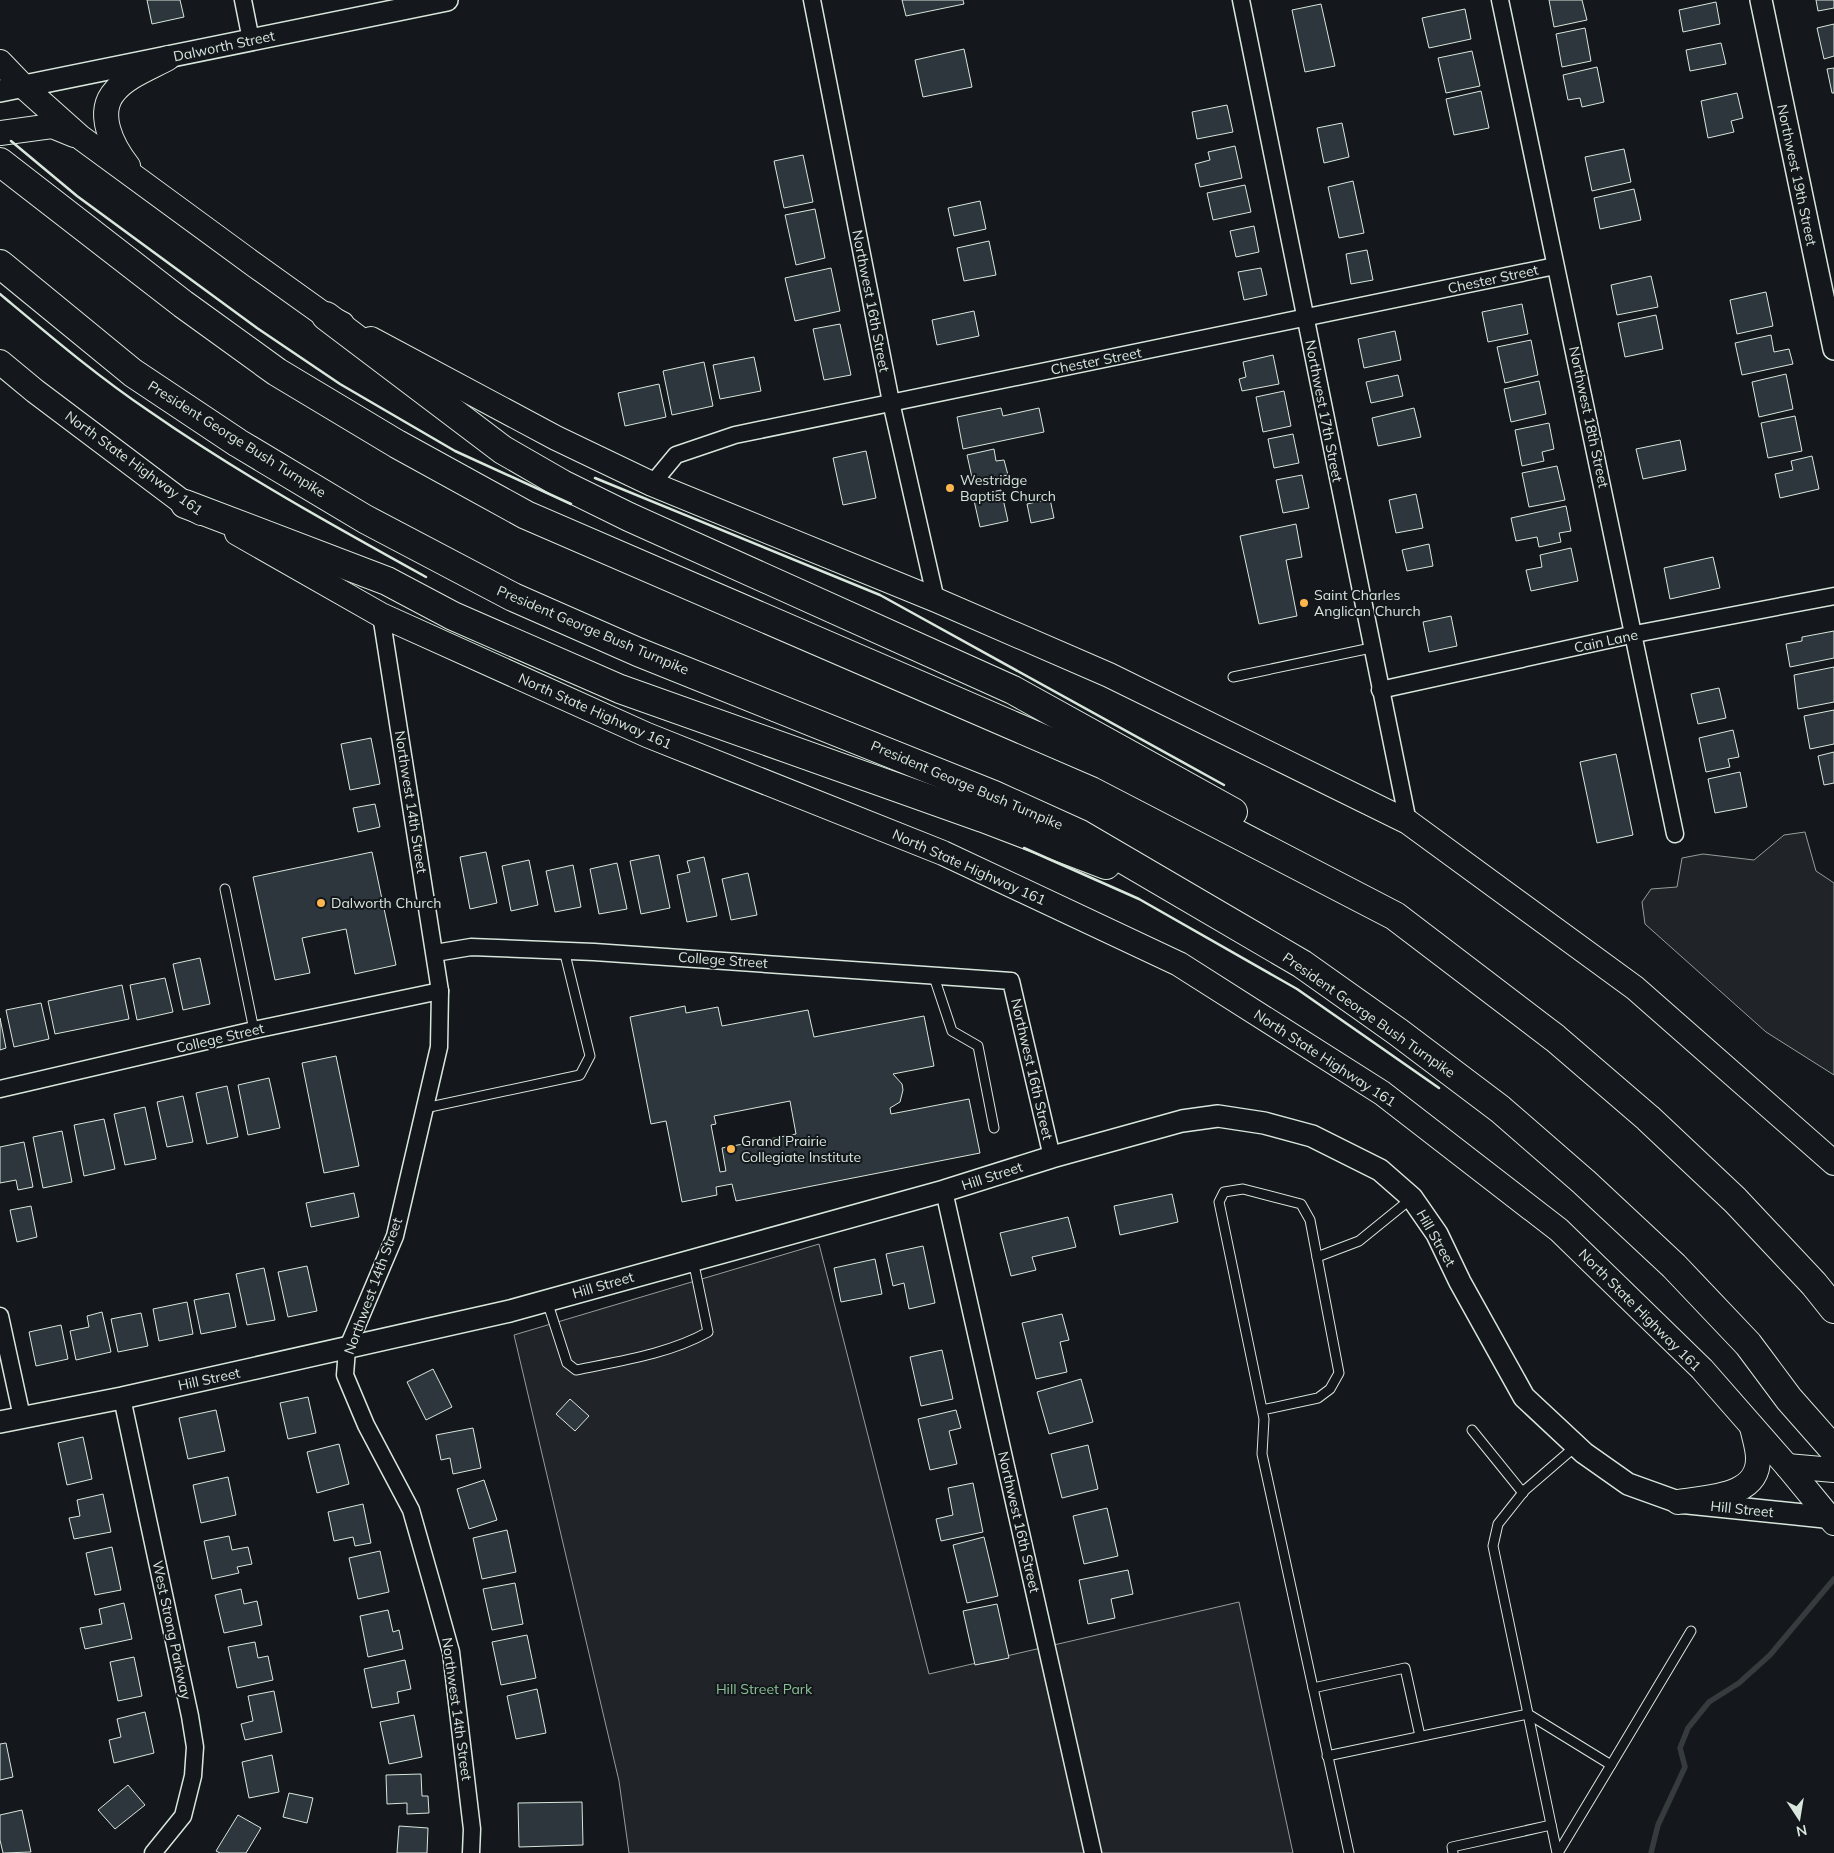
<svg xmlns="http://www.w3.org/2000/svg" width="1834" height="1853" font-family="Mulish,sans-serif">
<style>
.green{fill:#202428;stroke:#939e99}
.lines{fill:none;stroke-linecap:round;stroke-linejoin:round}
.stream{stroke:#363b3e;stroke-width:5.5}
.building{fill:#2c363c;stroke:#d8e6dc;fill-rule:evenodd}
.service-casing{stroke:#d8e6dc;stroke-width:11}
.minor-casing{stroke:#d8e6dc;stroke-width:19}
.tertiary-casing{stroke:#d8e6dc;stroke-width:24}
.secondary-casing{stroke:#d8e6dc;stroke-width:26}
.motorway-casing{stroke:#d8e6dc;stroke-width:30}
.service{stroke:#14181c;stroke-width:9}
.minor{stroke:#14181c;stroke-width:16}
.tertiary{stroke:#14181c;stroke-width:21}
.secondary{stroke:#14181c;stroke-width:24}
.motorway{stroke:#14181c;stroke-width:28}
.wall{stroke:#d8e6dc;stroke-width:2.5}
.poi-dot{fill:#ffb74d;stroke:#14181c;stroke-width:2}
.labels{text-anchor:middle;dominant-baseline:central;stroke-width:4;stroke-linejoin:round;paint-order:stroke}
.street-label{font-size:14px;fill:#d8e6dc;stroke:#14181c}
.poi-label{font-size:14px;fill:#d8e6dc;stroke:#14181c;text-anchor:start}
.park-label{font-size:14px;fill:#8ac095;stroke:#14181c}
</style>
<rect width="100%" height="100%" fill="#14181c"/>
<g class="green">
<path d="M1805,832L1816,871L1834,883V1075L1766,1032L1645,924L1642,902L1651,889L1677,887L1682,858L1703,854L1754,860L1784,835Z"/>
<path d="M819,1244L929,1674L1239,1602L1293,1853H629L619,1781L514,1335Z"/>
</g>
<g class="lines">
<path class="stream" d="M1651,1853L1658,1825L1685,1767L1680,1748L1688,1728L1709,1702L1739,1683L1770,1655L1834,1579"/>
</g>
<g class="building">
<path d="M147,0H180L184,17L152,24Z"/>
<path d="M902,0H963L964,4L906,16Z"/>
<path d="M1549,0H1582L1587,20L1554,27Z"/>
<path d="M1816,0H1834V8L1818,11Z"/>
<path d="M1716,2L1720,24L1683,32L1679,10Z"/>
<path d="M1321,4L1335,66L1305,72L1292,10Z"/>
<path d="M1465,9L1471,39L1429,48L1422,18Z"/>
<path d="M1834,24V56L1824,59L1817,28Z"/>
<path d="M1585,28L1591,61L1562,67L1556,34Z"/>
<path d="M1721,43L1726,64L1690,71L1686,50Z"/>
<path d="M964,49L972,87L923,97L915,60Z"/>
<path d="M1472,51L1480,86L1446,93L1438,58Z"/>
<path d="M1597,67L1604,102L1582,107L1580,98L1568,100L1563,75Z"/>
<path d="M1834,68V93H1832L1827,69Z"/>
<path d="M1481,91L1489,128L1454,135L1446,99Z"/>
<path d="M1737,93L1743,118L1731,121L1734,132L1708,138L1701,101Z"/>
<path d="M1227,105L1233,132L1197,139L1192,112Z"/>
<path d="M1342,123L1349,157L1324,163L1317,128Z"/>
<path d="M1235,146L1242,178L1200,187L1195,164L1210,160L1208,152Z"/>
<path d="M1624,149L1631,182L1592,191L1585,157Z"/>
<path d="M803,155L813,202L784,208L774,161Z"/>
<path d="M1353,181L1364,233L1339,238L1328,187Z"/>
<path d="M1245,185L1251,212L1213,220L1207,193Z"/>
<path d="M1634,189L1641,220L1600,229L1594,198Z"/>
<path d="M980,201L986,229L954,236L948,208Z"/>
<path d="M815,209L825,258L796,265L785,215Z"/>
<path d="M1254,226L1259,252L1236,257L1230,231Z"/>
<path d="M989,241L996,275L964,281L957,248Z"/>
<path d="M1367,250L1373,280L1351,284L1346,254Z"/>
<path d="M831,268L840,311L795,321L785,278Z"/>
<path d="M1261,268L1267,295L1244,300L1238,272Z"/>
<path d="M1651,276L1658,307L1617,315L1611,285Z"/>
<path d="M1766,292L1773,326L1737,334L1730,300Z"/>
<path d="M1522,304L1528,334L1488,342L1482,312Z"/>
<path d="M974,311L979,336L937,345L932,320Z"/>
<path d="M1656,315L1663,349L1625,357L1618,323Z"/>
<path d="M840,324L851,375L824,380L813,329Z"/>
<path d="M1395,331L1401,360L1364,368L1358,339Z"/>
<path d="M1771,335L1774,352L1789,349L1793,364L1742,375L1735,343Z"/>
<path d="M1531,340L1538,375L1505,383L1497,347Z"/>
<path d="M1273,355L1279,384L1242,391L1239,379L1246,377L1243,362Z"/>
<path d="M754,357L761,391L720,399L713,365Z"/>
<path d="M704,362L713,406L672,415L663,371Z"/>
<path d="M1786,374L1793,409L1759,417L1752,382Z"/>
<path d="M1398,375L1403,396L1371,403L1366,382Z"/>
<path d="M1539,381L1546,414L1511,422L1504,389Z"/>
<path d="M659,384L666,417L625,426L618,393Z"/>
<path d="M1284,391L1291,426L1263,432L1256,397Z"/>
<path d="M1001,408L1003,416L1039,408L1044,432L963,449L957,417Z"/>
<path d="M1414,408L1421,437L1378,446L1372,418Z"/>
<path d="M1795,416L1802,451L1768,458L1761,423Z"/>
<path d="M1549,423L1554,449L1542,452L1544,461L1522,466L1515,430Z"/>
<path d="M1293,434L1299,463L1274,468L1268,439Z"/>
<path d="M1680,440L1686,470L1643,479L1636,449Z"/>
<path d="M994,449L996,461L1004,460L1008,475L973,482L967,455Z"/>
<path d="M866,451L876,498L843,505L833,458Z"/>
<path d="M1812,456L1819,489L1780,498L1775,474L1793,470L1791,461Z"/>
<path d="M1557,466L1565,500L1529,507L1522,473Z"/>
<path d="M1302,475L1309,508L1283,513L1276,480Z"/>
<path d="M1001,490L1008,521L980,527L973,496Z"/>
<path d="M1416,494L1423,528L1396,533L1389,500Z"/>
<path d="M1050,499L1054,518L1031,523L1027,504Z"/>
<path d="M1566,506L1571,531L1559,533L1561,542L1539,547L1537,537L1516,541L1511,518Z"/>
<path d="M1296,524L1302,557L1286,560L1297,616L1259,624L1240,536Z"/>
<path d="M1429,544L1433,566L1407,571L1402,550Z"/>
<path d="M1571,548L1578,581L1531,591L1526,570L1542,567L1540,555Z"/>
<path d="M1713,557L1720,588L1670,599L1664,568Z"/>
<path d="M1451,616L1457,646L1429,652L1423,622Z"/>
<path d="M1834,631V658L1790,667L1786,644L1802,641V637Z"/>
<path d="M1834,667V702L1798,709L1794,675Z"/>
<path d="M1719,688L1726,718L1698,724L1691,694Z"/>
<path d="M1834,710V744L1810,749L1804,716Z"/>
<path d="M1733,730L1739,757L1728,759L1730,767L1706,772L1699,738Z"/>
<path d="M371,738L380,784L350,790L341,744Z"/>
<path d="M1834,752V783L1824,785L1818,756Z"/>
<path d="M1616,754L1633,835L1597,843L1580,762Z"/>
<path d="M1740,772L1747,807L1715,813L1708,779Z"/>
<path d="M375,804L380,827L358,832L353,808Z"/>
<path d="M372,852L396,965L355,974L346,929L302,938L310,973L275,980L253,877Z"/>
<path d="M486,852L497,903L470,909L460,857Z"/>
<path d="M659,855L670,908L641,914L630,861Z"/>
<path d="M704,857L717,916L687,922L677,875L690,872L687,861Z"/>
<path d="M529,860L538,905L511,911L502,866Z"/>
<path d="M617,863L627,909L599,914L590,869Z"/>
<path d="M573,865L581,907L555,912L546,871Z"/>
<path d="M748,873L757,915L731,920L722,879Z"/>
<path d="M200,958L210,1004L183,1010L173,964Z"/>
<path d="M165,978L173,1012L137,1020L130,985Z"/>
<path d="M122,985L129,1019L55,1034L48,1001Z"/>
<path d="M41,1003L49,1039L14,1047L6,1010Z"/>
<path d="M685,1006L686,1013L718,1007L722,1026L808,1010L814,1037L924,1016L934,1066L893,1074L902,1084L903,1090L900,1102L890,1108L891,1114L969,1099L980,1153L736,1201L732,1184L716,1187L717,1195L682,1202L666,1121L651,1124L630,1017ZM790,1101L796,1134L722,1148L726,1171L720,1172L711,1125L716,1124L714,1116Z"/>
<path d="M0,1018L6,1048L0,1050Z"/>
<path d="M336,1056L359,1166L324,1173L302,1063Z"/>
<path d="M269,1078L280,1128L248,1135L238,1085Z"/>
<path d="M227,1086L238,1137L207,1144L196,1093Z"/>
<path d="M183,1096L193,1142L167,1147L157,1102Z"/>
<path d="M145,1107L156,1159L125,1165L114,1114Z"/>
<path d="M104,1119L115,1169L84,1176L74,1125Z"/>
<path d="M62,1131L72,1182L43,1188L33,1137Z"/>
<path d="M24,1142L33,1187L18,1190L16,1180L0,1183V1147Z"/>
<path d="M354,1193L359,1217L311,1227L306,1203Z"/>
<path d="M1172,1194L1178,1222L1120,1235L1114,1206Z"/>
<path d="M31,1206L37,1237L17,1242L10,1210Z"/>
<path d="M1068,1217L1076,1247L1032,1257L1036,1270L1011,1276L1000,1233Z"/>
<path d="M923,1246L935,1303L909,1309L904,1283L893,1286L886,1254Z"/>
<path d="M875,1259L882,1294L841,1302L834,1268Z"/>
<path d="M307,1266L317,1311L288,1317L278,1272Z"/>
<path d="M264,1268L275,1320L247,1325L236,1274Z"/>
<path d="M229,1293L236,1327L201,1334L194,1300Z"/>
<path d="M187,1302L193,1334L159,1341L153,1309Z"/>
<path d="M102,1312L111,1352L76,1360L70,1331L89,1327L87,1316Z"/>
<path d="M141,1313L148,1346L118,1352L111,1319Z"/>
<path d="M1062,1314L1069,1340L1060,1342L1067,1372L1036,1379L1022,1323Z"/>
<path d="M61,1325L68,1359L36,1366L29,1332Z"/>
<path d="M942,1350L953,1399L921,1406L910,1357Z"/>
<path d="M433,1369L452,1407L426,1420L407,1382Z"/>
<path d="M1081,1379L1093,1422L1049,1434L1037,1392Z"/>
<path d="M308,1397L316,1433L288,1439L280,1403Z"/>
<path d="M570,1399L589,1416L575,1431L556,1414Z"/>
<path d="M216,1410L225,1451L188,1459L179,1418Z"/>
<path d="M956,1410L961,1428L949,1431L957,1464L930,1470L918,1419Z"/>
<path d="M473,1428L481,1468L453,1474L450,1458L441,1460L436,1435Z"/>
<path d="M83,1437L92,1479L67,1485L58,1443Z"/>
<path d="M339,1444L349,1484L317,1493L307,1452Z"/>
<path d="M1088,1445L1098,1489L1062,1498L1051,1454Z"/>
<path d="M228,1477L236,1515L201,1523L193,1485Z"/>
<path d="M484,1480L497,1520L469,1529L457,1489Z"/>
<path d="M973,1483L983,1532L941,1541L936,1519L953,1515L948,1488Z"/>
<path d="M103,1494L111,1532L74,1539L69,1518L80,1516L77,1500Z"/>
<path d="M363,1504L371,1543L355,1546L353,1537L334,1541L328,1512Z"/>
<path d="M1107,1508L1118,1556L1084,1564L1073,1516Z"/>
<path d="M507,1530L516,1572L482,1579L473,1538Z"/>
<path d="M229,1536L232,1550L248,1547L252,1564L237,1567L239,1573L212,1579L204,1541Z"/>
<path d="M984,1537L998,1596L967,1603L953,1545Z"/>
<path d="M112,1547L121,1590L95,1595L86,1553Z"/>
<path d="M380,1551L389,1592L358,1599L349,1558Z"/>
<path d="M1128,1570L1133,1594L1111,1599L1115,1618L1088,1624L1079,1580Z"/>
<path d="M515,1583L523,1624L492,1630L483,1589Z"/>
<path d="M241,1589L244,1604L257,1601L262,1625L224,1633L215,1595Z"/>
<path d="M124,1603L132,1639L85,1649L80,1628L102,1624L99,1609Z"/>
<path d="M997,1604L1009,1658L975,1665L963,1611Z"/>
<path d="M388,1610L393,1632L399,1630L403,1649L368,1657L360,1616Z"/>
<path d="M527,1635L536,1678L501,1685L492,1642Z"/>
<path d="M255,1642L258,1658L268,1656L273,1680L237,1688L228,1647Z"/>
<path d="M134,1657L142,1696L118,1701L110,1662Z"/>
<path d="M405,1660L411,1689L397,1692L399,1703L372,1708L364,1669Z"/>
<path d="M537,1689L546,1733L516,1739L507,1696Z"/>
<path d="M274,1691L282,1732L245,1740L241,1724L253,1721L248,1696Z"/>
<path d="M145,1712L154,1753L114,1763L109,1740L121,1737L117,1719Z"/>
<path d="M414,1715L422,1757L389,1764L380,1722Z"/>
<path d="M6,1743L13,1777L0,1780V1744Z"/>
<path d="M272,1755L279,1792L249,1798L242,1762Z"/>
<path d="M421,1774L422,1796H428L429,1813L407,1814V1803L387,1804L386,1775Z"/>
<path d="M128,1785L145,1805L115,1829L98,1810Z"/>
<path d="M289,1793L313,1798L307,1823L283,1817Z"/>
<path d="M582,1802L583,1845L519,1847L518,1803Z"/>
<path d="M22,1810L31,1852L3,1853L0,1840V1815Z"/>
<path d="M238,1815L261,1828L246,1853H220L216,1851Z"/>
<path d="M399,1826L428,1828L427,1853H397Z"/>
</g>
<g class="lines">
<g class="service-casing">
<g id="service">
<path d="M1233,677L1371,648"/>
<path d="M225,889L254,1030"/>
<path d="M933,974L952,1031L978,1046L994,1128"/>
<path d="M425,1108L580,1075L590,1056L564,950"/>
<path d="M1317,1257L1359,1241L1412,1198"/>
<path d="M547,1301L567,1363L576,1370C620,1361 669,1354 708,1332L693,1260"/>
<path d="M1262,1410L1318,1398L1330,1389L1339,1373L1310,1220L1301,1204L1243,1189L1224,1192L1219,1202L1264,1419L1262,1454L1349,1853"/>
<path d="M1472,1430L1523,1493"/>
<path d="M1313,1688L1405,1668L1420,1736"/>
<path d="M1327,1756L1528,1714L1611,1765L1558,1853"/>
<path d="M1611,1765L1691,1631"/>
<path d="M1453,1853L1452,1847L1551,1825"/>
<path d="M1557,1853L1493,1546L1498,1524L1525,1490L1576,1446"/>
</g>
</g>
<g class="minor-casing">
<g id="minor">
<path d="M243,0L251,40"/>
<path d="M812,0L891,402L936,600"/>
<path d="M1241,0L1408,822"/>
<path d="M1500,0C1557,278 1619,555 1675,834"/>
<path d="M652,484L676,455L735,435L1555,266"/>
<path d="M381,615L440,991L439,1047L395,1236L347,1349L345,1375L366,1425L411,1510L434,1591L451,1652L472,1829L471,1853"/>
<path d="M1380,690L1635,634L1834,596"/>
<path d="M435,953L471,947L594,952L1011,981L1052,1157"/>
<path d="M0,1089L254,1030L440,991"/>
<path d="M944,1191L1093,1853"/>
<path d="M0,1316L22,1417"/>
<path d="M122,1398L190,1716L195,1747L193,1776L183,1816L153,1853"/>
</g>
</g>
<g class="tertiary-casing">
<g id="tertiary">
<path d="M1761,0L1834,349"/>
<path d="M0,91L447,0"/>
<path d="M0,1422L122,1398L510,1311L944,1191L1052,1157L1182,1121L1218,1116L1264,1123L1312,1136L1380,1170L1412,1198L1437,1234L1460,1282L1524,1397L1584,1453L1628,1484L1678,1502L1834,1518"/>
</g>
</g>
<g class="secondary-casing">
<g id="secondary">
<path d="M0,62L24,87L80,137L256,266L326,316L342,324"/>
<path d="M0,133L52,126L74,135"/>
<path d="M128,166C113,147 95,113 115,91C127,76 152,67 168,58"/>
<path d="M371,339L556,438L652,484L936,600L1109,675L1408,822L1635,988L1834,1163"/>
<path d="M0,362L35,391L185,504L201,513"/>
<path d="M237,533L381,615L647,735L943,853L1179,964L1382,1093L1559,1230L1702,1369L1787,1466L1834,1523"/>
<path d="M1787,1466L1834,1470"/>
<path d="M1678,1502C1706,1497 1759,1498 1758,1458C1758,1448 1754,1437 1752,1427"/>
</g>
</g>
<g class="motorway-casing">
<g id="motorway">
<path d="M0,162L183,304L277,372L397,444L526,515L1104,765L1395,916L1555,1038L1648,1118L1735,1200L1814,1284L1834,1309"/>
<path d="M0,264L133,373L238,443L365,519L513,597L638,652L994,795L1080,834L1302,964L1398,1032L1500,1109L1584,1182L1674,1266L1748,1344L1789,1399L1834,1450"/>
<path d="M326,316L503,450L562,484L629,517L1013,690L1233,812"/>
<path d="M185,504L387,581L453,616L620,689L983,818L1106,865"/>
</g>
</g>
<use href="#service" class="service"/>
<use href="#minor" class="minor"/>
<use href="#tertiary" class="tertiary"/>
<use href="#secondary" class="secondary"/>
<use href="#motorway" class="motorway"/>
<g class="wall">
<path d="M11,141L77,196L257,328L340,384L455,451L571,504"/>
<path d="M0,294C49,335 97,376 149,411C238,473 332,525 426,577"/>
<path d="M595,478L880,595L1224,785"/>
<path d="M1024,848L1139,899L1297,989L1439,1088"/>
</g>
</g>
<g class="poi-dot">
<circle cx="950" cy="488" r="5"/>
<circle cx="1304" cy="603" r="5"/>
<circle cx="321" cy="903" r="5"/>
<circle cx="731" cy="1149" r="5"/>
</g>
<g class="labels">
<g class="street-label">
<text transform="translate(224 46) rotate(-12)">Dalworth Street</text>
<text transform="translate(1797 175) rotate(78)">Northwest 19th Street</text>
<text transform="translate(1493 279) rotate(-12)">Chester Street</text>
<text transform="translate(871 301) rotate(79)">Northwest 16th Street</text>
<text transform="translate(1096 361) rotate(-11)">Chester Street</text>
<text transform="translate(1324 411) rotate(79)">Northwest 17th Street</text>
<text transform="translate(1589 417) rotate(78)">Northwest 18th Street</text>
<text transform="translate(237 439) rotate(32)">President George Bush Turnpike</text>
<text transform="translate(134 463) rotate(36)">North State Highway 161</text>
<text transform="translate(593 630) rotate(23)">President George Bush Turnpike</text>
<text transform="translate(1606 641) rotate(-12)">Cain Lane</text>
<text transform="translate(595 711) rotate(24)">North State Highway 161</text>
<text transform="translate(967 785) rotate(23)">President George Bush Turnpike</text>
<text transform="translate(411 802) rotate(81)">Northwest 14th Street</text>
<text transform="translate(969 867) rotate(24)">North State Highway 161</text>
<text transform="translate(723 960) rotate(4)">College Street</text>
<text transform="translate(1369 1015) rotate(35)">President George Bush Turnpike</text>
<text transform="translate(220 1038) rotate(-13)">College Street</text>
<text transform="translate(1325 1058) rotate(33)">North State Highway 161</text>
<text transform="translate(1032 1069) rotate(77)">Northwest 16th Street</text>
<text transform="translate(992 1176) rotate(-18)">Hill Street</text>
<text transform="translate(1436 1238) rotate(60)">Hill Street</text>
<text transform="translate(603 1285) rotate(-16)">Hill Street</text>
<text transform="translate(373 1286) rotate(-70)">Northwest 14th Street</text>
<text transform="translate(1640 1310) rotate(45)">North State Highway 161</text>
<text transform="translate(209 1379) rotate(-12)">Hill Street</text>
<text transform="translate(1742 1509) rotate(6)">Hill Street</text>
<text transform="translate(1019 1522) rotate(77)">Northwest 16th Street</text>
<text transform="translate(172 1630) rotate(78)">West Strong Parkway</text>
<text transform="translate(457 1709) rotate(82)">Northwest 14th Street</text>
</g>
<g class="poi-label">
<text x="960" y="480">Westridge<tspan x="960" dy="16">Baptist Church</tspan></text>
<text x="1314" y="595">Saint Charles<tspan x="1314" dy="16">Anglican Church</tspan></text>
<text x="331" y="903">Dalworth Church</text>
<text x="741" y="1141">Grand Prairie<tspan x="741" dy="16">Collegiate Institute</tspan></text>
</g>
<g class="park-label">
<text x="764" y="1689">Hill Street Park</text>
</g>
</g>
<g transform="translate(1799 1818) rotate(168)" stroke="#14181c" stroke-width="4" paint-order="stroke">
<path d="M0-4L9 19L0 12L-9 19Z" fill="#d8e6dc"/>
<text y="-8" font-size="14" font-weight="bold" text-anchor="middle" fill="#d8e6dc">N</text>
</g>
</svg>
